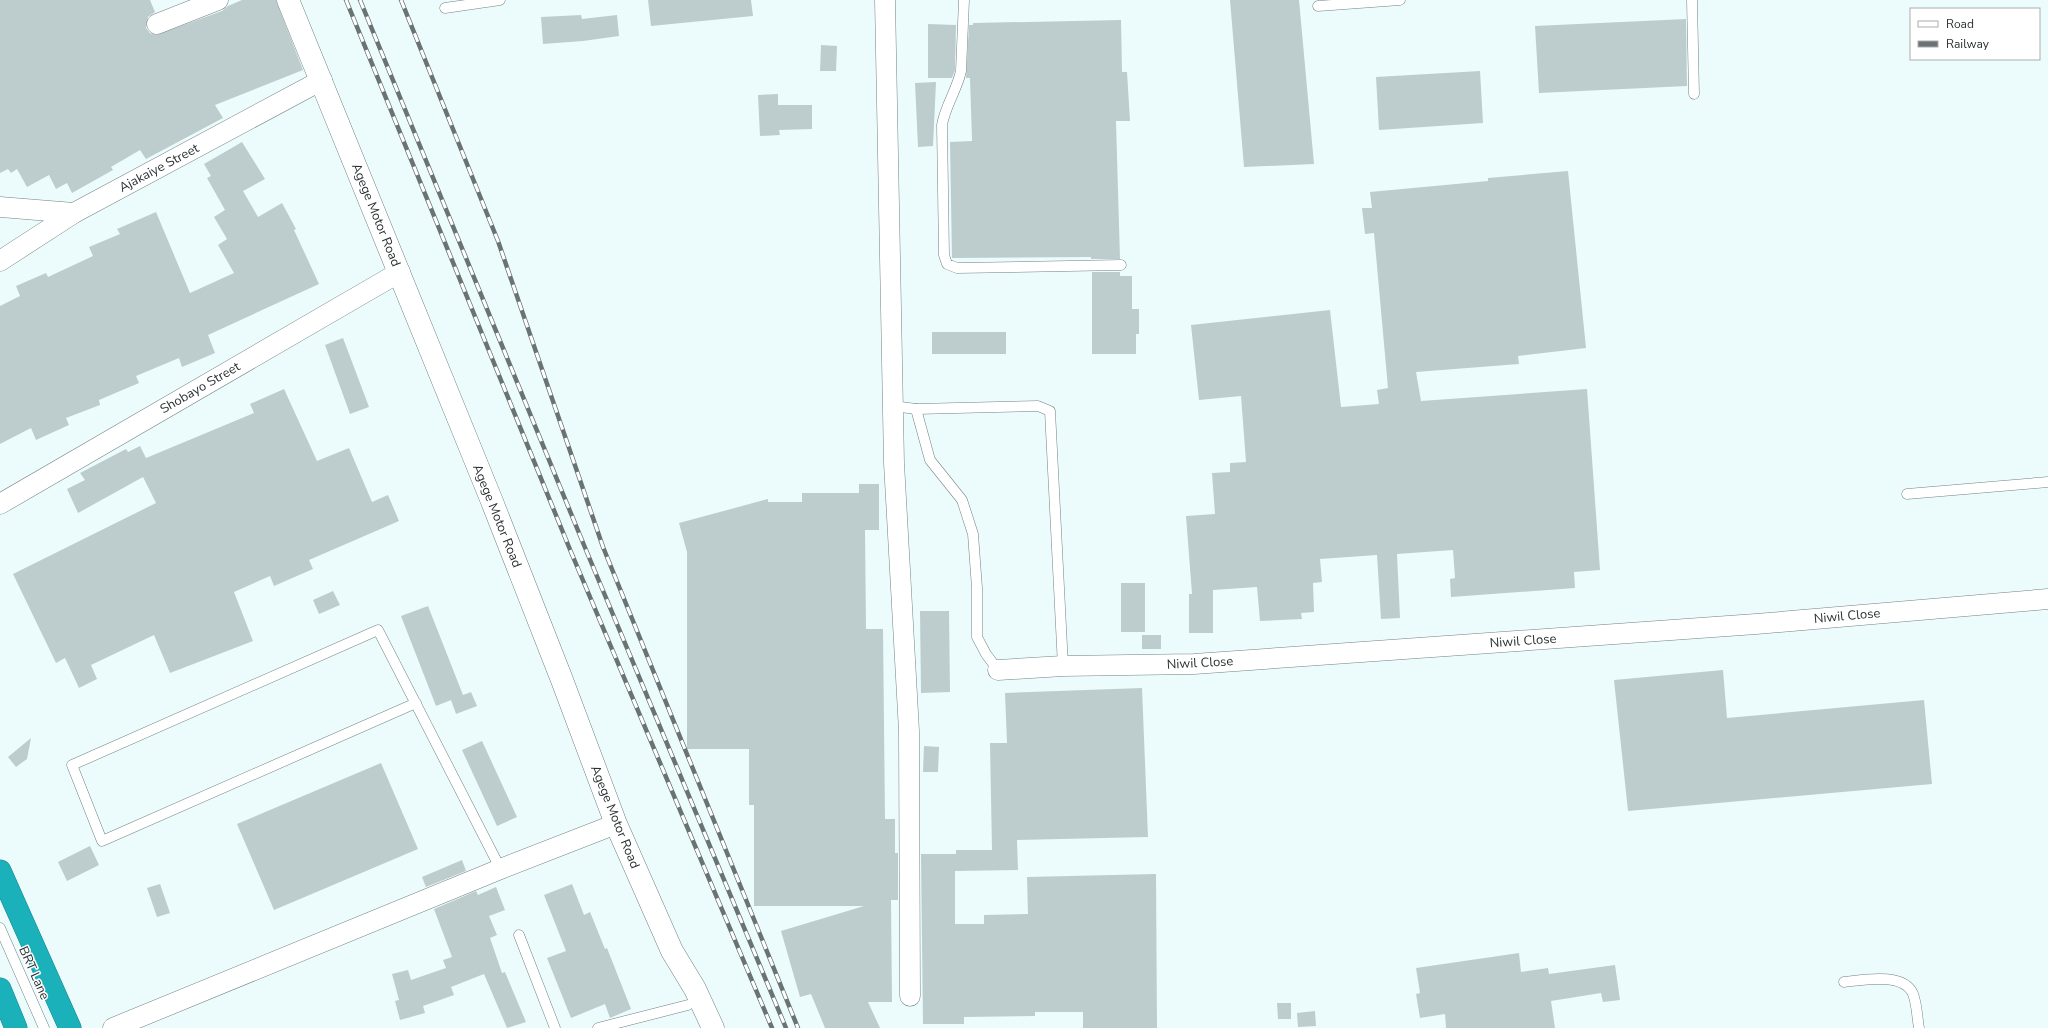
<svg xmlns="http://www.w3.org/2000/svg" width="2048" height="1028" font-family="'Nunito Sans',sans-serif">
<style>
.building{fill:#bdcdce}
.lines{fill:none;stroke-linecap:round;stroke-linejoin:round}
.lane-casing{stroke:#738283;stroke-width:11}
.street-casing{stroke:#738283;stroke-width:21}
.secondary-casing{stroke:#738283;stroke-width:23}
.highway-casing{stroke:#20848a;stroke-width:23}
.lane{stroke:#fff;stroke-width:10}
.street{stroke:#fff;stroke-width:20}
.secondary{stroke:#fff;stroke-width:22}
.highway{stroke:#1ab1ba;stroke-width:22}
.rail-casing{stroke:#6a7374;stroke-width:4.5}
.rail{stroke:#fff;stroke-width:3;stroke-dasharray:9;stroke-linecap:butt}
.labels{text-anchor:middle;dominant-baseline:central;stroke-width:3;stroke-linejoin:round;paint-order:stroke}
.street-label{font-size:13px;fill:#2b3132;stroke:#fff}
</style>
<rect width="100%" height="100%" fill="#ecfcfd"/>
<g class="building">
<path d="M0,0H150L155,12L148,17L146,28L150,33L156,35L222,11L228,6L242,0H276L303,70L215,105L223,118L146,159L140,150L111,167L113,170L72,193L67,183L56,189L49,175L27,187L17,169L11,173L8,169L0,173Z"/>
<path d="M648,0H751L753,16L651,26Z"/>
<path d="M1230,0H1299L1314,164L1244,167Z"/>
<path d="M581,15L582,19L617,15L619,36L583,41L543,44L541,17Z"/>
<path d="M1686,19L1687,86L1539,93L1535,26Z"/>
<path d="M1121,20L1122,72H1127L1130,121H1116L1120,259H1091V257L952,258L950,142L972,141L970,78H966L969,25H973V23Z"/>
<path d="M928,24L956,25L955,70L952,78H928Z"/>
<path d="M821,45L837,46L836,71H820Z"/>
<path d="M1480,71L1483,123L1379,130L1376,77Z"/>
<path d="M936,82L933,146L918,147L915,83Z"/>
<path d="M778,94V105H812V129L779,130L780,135L760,136L758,95Z"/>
<path d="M242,142L265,179L243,191L258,217L282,203L296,229L294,230L319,284L208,335L215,353L182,367L179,358L136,376L139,383L99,400L100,405L66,418L69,425L36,440L31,428L0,444V306L20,296L16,286L46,273L48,277L93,256L89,247L120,234L117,229L156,212L190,293L234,273L218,245L227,239L214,217L225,210L207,178L211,176L204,164Z"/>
<path d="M1568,171L1586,348L1518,356L1519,364L1416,372L1421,401L1587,389L1600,570L1574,572L1575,588L1451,597L1450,579L1455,578L1453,550L1397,554L1400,618L1381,619L1377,555L1320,559L1322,582L1313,583L1314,612L1301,613L1302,619L1260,621L1257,587L1213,590V633H1189V594H1192L1186,516L1215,514L1212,473L1230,472V463L1246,462L1241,396L1199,400L1191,325L1330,310L1341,407L1379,404L1377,390L1388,388L1374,233L1365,234L1362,208H1372L1370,192L1488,181V178Z"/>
<path d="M1092,272H1120V276H1132V309H1139V334H1136V354H1092Z"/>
<rect x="932" y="332" width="74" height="22"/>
<path d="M343,338L369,407L350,414L325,345Z"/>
<path d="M284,389L317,461L349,448L372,502L388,495L399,521L309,560L313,569L274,586L270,576L234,592L253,641L170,673L154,635L91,665L97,679L79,688L65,658L56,663L13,574L156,503L143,477L78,513L67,489L85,480L80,473L126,449L128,452L140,446L146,458L254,413L250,404Z"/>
<path d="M859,484H879V530H865L866,629H883L885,819H895V853H898V900H891L892,1002H868L880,1028H825L811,994L800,997L781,931L864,906H754V805H749V749H687V552L679,523L768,499V502H802V493H859Z"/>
<rect x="1121" y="583" width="24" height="49"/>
<path d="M333,591L340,605L319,614L313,600Z"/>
<path d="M428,606L463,695L471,692L477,706L456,714L451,700L436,706L401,616Z"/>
<path d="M920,611H949L950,692L921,693Z"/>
<rect x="1142" y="635" width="19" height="14"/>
<path d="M1723,670L1727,718L1924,700L1932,784L1628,811L1614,680Z"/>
<path d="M1142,688L1148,837L1017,840L1018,870L955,871V924H984V915L1028,914L1027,877L1156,874L1157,1028H1083V1012H1035V1016L964,1017V1024H923L921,854H956V850H992L990,743H1007L1005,693Z"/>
<path d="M31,738L27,759L16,767L8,757Z"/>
<path d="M482,741L517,817L497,826L462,750Z"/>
<path d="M924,746L939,747L938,772H923Z"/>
<path d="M381,763L418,849L274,910L237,824Z"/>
<path d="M90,846L99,865L67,881L58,862Z"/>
<path d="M462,860L466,871L426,887L422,877Z"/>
<path d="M160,884L170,913L157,917L147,888Z"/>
<path d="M572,884L584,915L590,912L605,949L607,948L631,1009L610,1018L605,1004L571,1018L547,958L566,951L544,895Z"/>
<path d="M496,887L505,910L489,916L497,935L490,938L502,973L505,972L526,1022L507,1028L484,974L451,987L454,995L423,1006L425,1013L400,1020L395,1001L399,1000L392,974L408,970L411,980L446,968L443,960L452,957L434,909L476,891L478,895Z"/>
<path d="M1519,953L1521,972L1548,968L1549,974L1615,965L1620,1000L1603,1002L1601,993L1551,1001L1555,1028H1446L1445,1014L1420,1018L1416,994L1420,993L1416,968Z"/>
<path d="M1277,1003H1291V1019H1278Z"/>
<path d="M1315,1011L1316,1026L1298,1027L1297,1013Z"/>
</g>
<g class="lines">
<g class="lane-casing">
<g id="lane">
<path d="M964,0L961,71C957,90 945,106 942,125L944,255L947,264L957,268L1121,265"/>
<path d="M1692,0L1694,94"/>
<path d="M1318,6L1400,0"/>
<path d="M445,8L500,0"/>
<path d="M893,406L916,409L1038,406L1050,411L1063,666"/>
<path d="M916,409L930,460L962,500L973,534L977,588V637L986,654L998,670"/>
<path d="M1907,494L2048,482"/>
<path d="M416,703L102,841L72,765L378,630L497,862L498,870"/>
<path d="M0,928L44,1028"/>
<path d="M519,935L555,1028"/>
<path d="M1844,982C1863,980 1904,972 1913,994C1917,1004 1917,1017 1919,1028"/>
<path d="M598,1028L688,1005"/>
</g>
</g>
<g class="street-casing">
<g id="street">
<path d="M885,0L894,463L909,731L910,996"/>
<path d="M157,24L218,0"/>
<path d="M0,207L74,213"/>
<path d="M0,261L74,213L322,80"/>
<path d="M0,504L400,272"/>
<path d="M998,670L1063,666L1194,664L1756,624L2048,599"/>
<path d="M113,1028L498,870L616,824"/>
</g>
</g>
<g class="secondary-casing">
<path id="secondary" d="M288,0L491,499L562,680L616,824L672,951L695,989L713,1028"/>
</g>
<g class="highway-casing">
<g id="highway">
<path d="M0,871L70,1028"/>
<path d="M0,989L16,1028"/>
</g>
</g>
<use href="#lane" class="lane"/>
<use href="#street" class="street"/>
<use href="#secondary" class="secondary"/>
<use href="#highway" class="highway"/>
<g class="rail-casing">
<g id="rail">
<path d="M346,0L571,552L772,1028"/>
<path d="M360,0L586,550L786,1028"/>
<path d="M401,0L498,241L603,547L798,1028"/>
</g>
</g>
<use href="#rail" class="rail"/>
</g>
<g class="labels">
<g class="street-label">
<text transform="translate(159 168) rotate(-28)">Ajakaiye Street</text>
<text transform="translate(376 215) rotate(68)">Agege Motor Road</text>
<text transform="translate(200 388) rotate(-30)">Shobayo Street</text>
<text transform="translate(497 516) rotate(68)">Agege Motor Road</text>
<text transform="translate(1847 616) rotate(-5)">Niwil Close</text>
<text transform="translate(1523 641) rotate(-4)">Niwil Close</text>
<text transform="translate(1200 663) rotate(-3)">Niwil Close</text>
<text transform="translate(615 817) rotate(68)">Agege Motor Road</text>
<text transform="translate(34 973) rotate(66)">BRT Lane</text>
</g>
</g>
<rect x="1910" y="8" width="130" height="52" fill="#ffffff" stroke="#aaadad"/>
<rect x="1918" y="21" width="20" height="6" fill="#ffffff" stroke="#aaadad"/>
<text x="1946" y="28" font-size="12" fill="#2b3132">Road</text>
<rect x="1918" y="41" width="20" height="6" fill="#6a7374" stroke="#aaadad"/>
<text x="1946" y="48" font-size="12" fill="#2b3132">Railway</text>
</svg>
